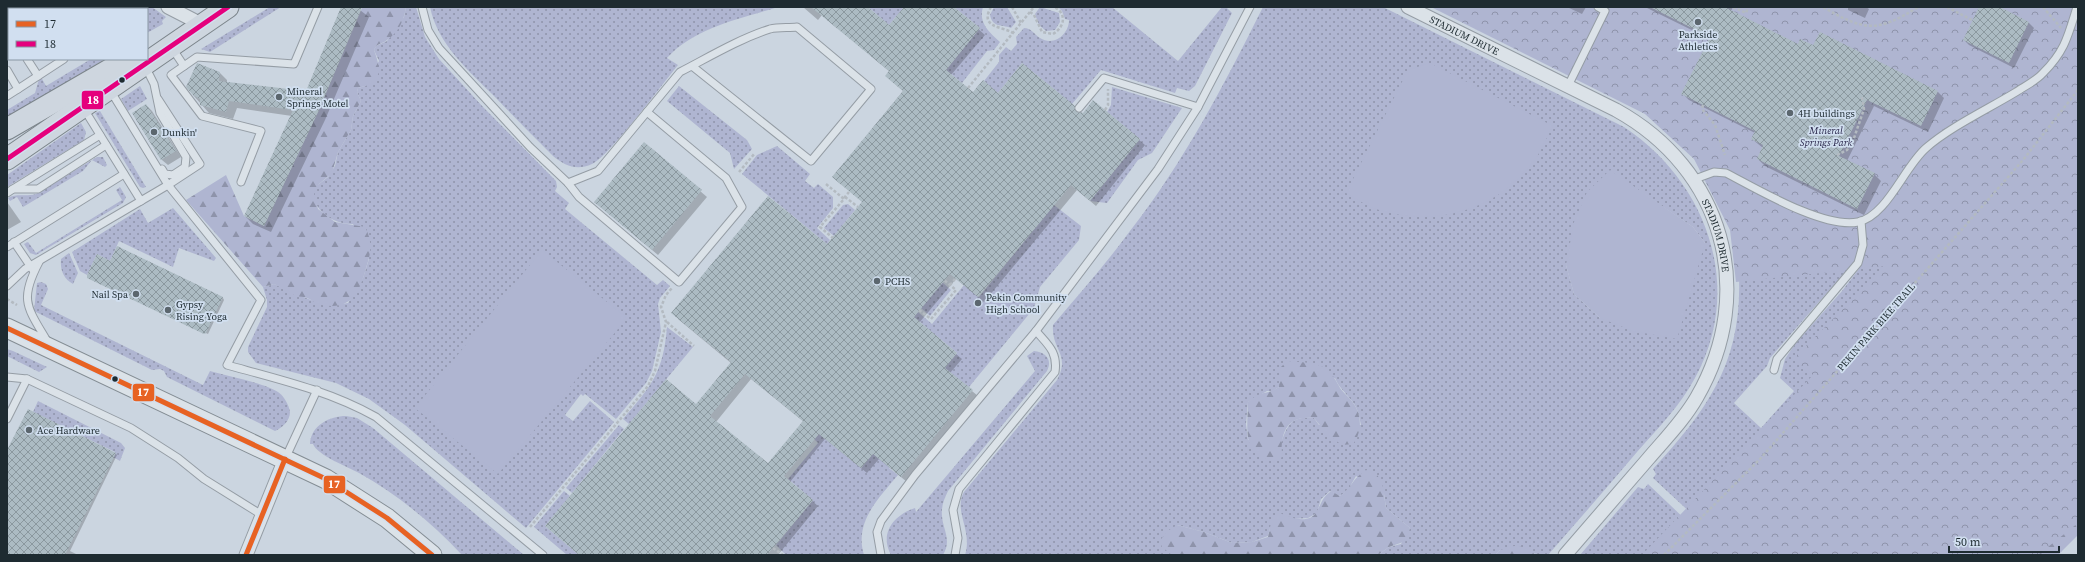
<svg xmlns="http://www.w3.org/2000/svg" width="2085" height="562" font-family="'Source Serif 4',serif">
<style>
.grass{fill:url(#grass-dots);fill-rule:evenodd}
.forest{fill:url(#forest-firs)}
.park{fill:url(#park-crowns)}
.pitch{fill:#afb5d1}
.shadow{fill:#0003;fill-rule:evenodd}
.building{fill:url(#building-cross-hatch);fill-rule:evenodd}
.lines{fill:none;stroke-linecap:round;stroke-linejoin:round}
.lane-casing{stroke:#959da5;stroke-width:9}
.street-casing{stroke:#959da5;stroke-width:15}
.secondary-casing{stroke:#848d94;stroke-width:21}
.primary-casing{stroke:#7b848a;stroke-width:23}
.path{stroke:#b3bac1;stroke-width:2.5;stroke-dasharray:3 2;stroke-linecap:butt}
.lane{stroke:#dbe2e8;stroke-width:7}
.street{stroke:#dbe2e8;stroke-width:13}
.secondary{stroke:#dbe2e8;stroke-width:19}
.primary{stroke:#ced6df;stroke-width:21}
.bus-1-casing{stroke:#d1dff0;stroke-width:8}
.bus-2-casing{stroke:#d1dff0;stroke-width:8}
.bus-1{stroke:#e76223;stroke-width:5}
.bus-2{stroke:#e5007d;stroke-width:5}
.poi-dot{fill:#5b666e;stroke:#d1dff0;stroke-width:1.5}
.bus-dot{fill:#1e2b31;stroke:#d1dff0;stroke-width:1.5}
.labels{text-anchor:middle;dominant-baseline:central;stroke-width:3.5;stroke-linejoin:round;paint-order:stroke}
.poi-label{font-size:10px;fill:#1e2b31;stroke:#d1dff0;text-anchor:start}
.street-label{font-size:10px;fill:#1e2b31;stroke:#d1dff0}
.park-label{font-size:10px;font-style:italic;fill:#2a274b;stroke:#d1dff0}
.line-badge{stroke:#d1dff0;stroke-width:1.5}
.badge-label{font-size:11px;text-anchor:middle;font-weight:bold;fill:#fff}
</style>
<defs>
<pattern id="grass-dots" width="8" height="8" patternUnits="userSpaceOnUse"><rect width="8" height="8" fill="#afb5d1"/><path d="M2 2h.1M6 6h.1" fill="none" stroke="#8e93aa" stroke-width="1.8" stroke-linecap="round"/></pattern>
<pattern id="forest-firs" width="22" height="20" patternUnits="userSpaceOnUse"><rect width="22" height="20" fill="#afb5d1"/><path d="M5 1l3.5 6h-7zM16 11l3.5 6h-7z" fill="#8e93aa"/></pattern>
<pattern id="park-crowns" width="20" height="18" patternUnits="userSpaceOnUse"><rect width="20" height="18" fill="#afb5d1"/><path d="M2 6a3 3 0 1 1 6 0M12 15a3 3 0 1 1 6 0" fill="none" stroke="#8e93aa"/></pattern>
<pattern id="building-cross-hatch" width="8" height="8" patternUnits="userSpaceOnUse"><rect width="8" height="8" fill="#acbbc3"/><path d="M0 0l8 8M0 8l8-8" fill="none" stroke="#8b989f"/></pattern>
</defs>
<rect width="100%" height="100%" fill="#cbd5e0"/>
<g class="grass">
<path d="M121,7H152L166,17L162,21L163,24L147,33V9H124Z"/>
<path d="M270,7H281L210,52L201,49Z"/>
<path d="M406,7H416L425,37L439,59L483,107L556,181L557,187L555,191L569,203L565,209L657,285L663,280L670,286L660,298L658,304L661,332L652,371L646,383L616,419L585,394L583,396L581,394L565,415L573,421L590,401L614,422L526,528L405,425L369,399L336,383L256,363L248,352V347L267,307V300L263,287L274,284C298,294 321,309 348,303L363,278L369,259L353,224C335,225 311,211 314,190L319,184L328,177L335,166L338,152L351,130L353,116L361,101L357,92L358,88L365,86L379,61L374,50L376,46L387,41L404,17Z"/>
<path d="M430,7H778C740,19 695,27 667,58L678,65C663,83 608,158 592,164C577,171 565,166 553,156C534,137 514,117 495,97C469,71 438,45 430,7Z"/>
<path d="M868,7H904L889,25Z"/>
<path d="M954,7H983C978,23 990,33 1000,42L994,50L987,51L962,83L946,70L980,28Z"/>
<path d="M994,7H1007L1016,22L1011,28C1001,24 993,28 990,15Z"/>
<path d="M1040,7L1059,13L1060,22L1055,30L1046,31L1039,25L1035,14Z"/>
<path d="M1058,7H1112L1178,61L1222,7H1226L1232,13L1195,86L1189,91L1177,88L1175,93L1101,70L1072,104L1022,63L998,93L984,81L999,62V55L1006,47L1011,51L1017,44L1016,37L1024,28C1031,28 1034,34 1040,38C1054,47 1069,34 1069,20L1065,19L1062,11Z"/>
<path d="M1263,7H1383L1624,127C1707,182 1745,287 1695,378C1680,406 1658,428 1637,452C1608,486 1578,521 1548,555L1500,550L1495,555H1378L1389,547L1401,544L1410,528L1386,508L1384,494L1356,476L1348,490L1340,496L1330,491L1321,499L1317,513L1308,518L1294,519L1270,528L1268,536L1252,542L1232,543L1204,532L1177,525L1172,555H965C973,530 953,511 964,492L1057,380C1071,354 1051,350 1053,325C1079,294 1106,264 1130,231C1184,162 1224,85 1263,7ZM1610,171L1693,227L1705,243L1600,318L1574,294L1566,265ZM1335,378C1339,388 1346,393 1352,401C1358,408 1359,416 1361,425H1319L1314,418C1292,416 1288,423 1281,443L1248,440L1246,424L1248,402L1267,391H1273L1279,387L1280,380Z"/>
<path d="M91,59H105L7,118V110L35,93L39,79L41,77L46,86Z"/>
<path d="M2078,80L1695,517L1653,478L1656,474L1653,469C1708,409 1742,362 1739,277L1853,263L1770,358L1767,366L1734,403L1761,428L1794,391L1780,378L1785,359L1795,344L1842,291L1862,265Z"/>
<path d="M140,86L147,99L128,111L121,99Z"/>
<path d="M679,86L747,140L752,149L734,169L730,153L667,101Z"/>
<path d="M1112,87L1182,108L1152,153L1138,160L1107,203L1090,201L1140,139L1107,112L1111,105Z"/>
<path d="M100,111L146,187L143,188L140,187L95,113Z"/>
<path d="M81,123L86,132L84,140L7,187V175Z"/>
<path d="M777,146L810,174L805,181L814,188L818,184L833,197V208L817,228L830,240L827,244L742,174L757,155Z"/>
<path d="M97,157H103L107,165L105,167L92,160L83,171L23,207L17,197L10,201L8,198C16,193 26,197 36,194Z"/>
<path d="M120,187L126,197L123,203L36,255L30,253L24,244L28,242L36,253L122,200L116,190Z"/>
<path d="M848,204L855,210L834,236L824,228L843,205Z"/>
<path d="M1054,205L1081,226L1079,240L1040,287L1034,308L969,387L932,383L957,353L914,317L918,312L932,324L964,285L979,297Z"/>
<path d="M173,208L216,258L214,261L179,248L173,267L119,241L110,261L97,254L87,275L80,271L72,252L140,209L148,223Z"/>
<path d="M69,253L78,273L73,284C63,279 60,269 61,259Z"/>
<path d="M41,282L46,284L48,289L41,305L203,385L210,371C227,376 264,383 278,392C284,396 289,405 290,412C290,421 282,428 275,431L167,377L164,371L160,369L152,370L34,311L37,283Z"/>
<path d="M942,282L951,290L930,316L921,308Z"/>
<path d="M667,327L693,347L629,424L623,419C652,385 663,373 667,327Z"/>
<path d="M7,349L13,351L47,367L39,372L7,356Z"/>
<path d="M1034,351C1045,352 1053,359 1047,371L948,491C944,499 941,507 942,516C943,530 952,540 943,555H891C879,533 894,515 915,508L916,512L1035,371L1027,356Z"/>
<path d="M38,401L121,443L125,448L120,461L113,457L115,452L33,412Z"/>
<path d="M346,416L357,418L373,428L524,555H462C432,523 397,494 359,473C348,467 317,455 313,444H310C311,425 330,416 346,416Z"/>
<path d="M619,425L624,429L572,493L566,488Z"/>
<path d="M819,434L861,468L886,438L903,451L889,468L898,475C878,499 854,522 864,555H786L776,545L813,500L788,479L818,443L814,439Z"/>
<path d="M1648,484L1689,523L1657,555H1580L1638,487L1644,489Z"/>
<path d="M564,491L570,496L545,526L579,555H567L534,527Z"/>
</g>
<g class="forest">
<path d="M365,7H406C404,20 399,32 387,40C384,43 380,43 376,46L374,50C378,62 384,76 370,84C366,87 362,86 358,88L357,92L361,101L353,116L351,130L338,152L332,173L319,184L314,194L318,209L335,222L365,227C373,242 371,253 366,268C359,295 349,312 318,304C314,303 311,299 307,298C302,296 297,297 292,294C286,291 281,287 274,284L263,287L186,200L226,175L244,216L264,226L318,112L362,8Z"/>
<path d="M1287,361C1297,362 1309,362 1318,365C1329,368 1334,377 1339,386C1341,391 1347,395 1351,400C1362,413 1363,431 1353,444L1342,445L1328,435L1314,418C1287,415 1280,432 1282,457L1277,460C1240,461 1248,426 1248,402C1261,390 1268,395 1279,387L1280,368Z"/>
<path d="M1366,470L1377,475L1382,482L1386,508L1410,528L1406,541L1389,547L1378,555H1172L1162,547L1160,541L1166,532L1177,525L1204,532L1232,543L1252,542L1268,537L1272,518L1280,513C1290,518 1310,525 1317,511C1323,501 1321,499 1331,491L1340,496C1352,487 1353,478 1366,470Z"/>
<path d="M2078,514V535L2058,555H2026Z"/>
<path d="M1514,546L1529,548L1535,555H1495L1500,550Z"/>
</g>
<path class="park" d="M1431,7H2078V523L2038,555H1642L1813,375L1793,359L1886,266L1736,282L1730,230L1694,159L1645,114Z"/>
<g class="pitch">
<path d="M1430,63L1553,126C1546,138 1541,153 1532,163C1495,213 1430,228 1373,208C1364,204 1355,198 1346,193L1408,70Z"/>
<path d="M1610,170L1693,227L1705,243L1677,339L1633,331L1600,318L1574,294L1566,265L1574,222L1587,192Z"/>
<path d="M542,250L627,318L498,474L415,408Z"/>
</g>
<g class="shadow">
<path d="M12,7H88L89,9H9V13L7,10Z"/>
<path d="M342,7H356L369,17L325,120L271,232L253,224L245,216L292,116L237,108L233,119L209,113L193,95L220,73L227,80V83L306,92Z"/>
<path d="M803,7H866L889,26L905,7H953L985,35L951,75L973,93L998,94L1074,107L1084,114L1094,102L1145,145L1096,206L1077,190L984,302L956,279L919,323L962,359L950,373L978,396L907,482L879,459L867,473L825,439L790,482L818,506L778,555H580L546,526L696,406L731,363L678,319L827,246L863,202L833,177L903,91L886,76L890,72L822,15L818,20ZM751,379L804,422L768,465L716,422Z"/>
<path d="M1567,7H1586L1582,14Z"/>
<path d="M1645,7H1733L1731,11L1799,45L1814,47L1938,92L1944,98L1928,132L1874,106L1847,161L1874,174L1881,181L1864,215L1765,166L1758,159L1763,148L1752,139L1755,133L1689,100L1683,94L1710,39Z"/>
<path d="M1848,7H1866L1869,9L1865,18L1848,10Z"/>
<path d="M1980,7H1998L2028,22L2034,28L2014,68L1969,45L1964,40Z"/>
<path d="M146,105L152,111L181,157L168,165L162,160L133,114Z"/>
<path d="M644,143L707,197L658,255L601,207Z"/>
<path d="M7,202L21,222L7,230Z"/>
<path d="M117,247L223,298L224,300L208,334L90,279L110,262Z"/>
<path d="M7,453H115L117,455L70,551L78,555H7Z"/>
</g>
<g class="building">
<path d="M341,7H362L318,112L264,226L244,216L293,110L229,101L226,112L200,105V99L193,95L186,87L197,63L220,72L219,81L306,91Z"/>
<path d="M811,7H868L889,25L904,7H954L980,28L946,70L973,92L983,80L998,93L1022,63L1075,106L1076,112L1083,113L1093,100L1140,139L1090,201L1071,185L978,297L950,274L914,317L957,353L945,368L973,390L901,477L873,454L861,468L819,434L784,476L813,500L767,555H579L545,526L666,379L696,404L731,362L671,313L768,196L827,244L862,202L832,177L903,91L885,76L889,71ZM745,374L803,421L768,463L710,416Z"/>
<path d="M1650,7H1725L1798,44L1800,39L1813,45L1820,32L1938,91L1921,126L1867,100L1839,156L1875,173L1857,209L1757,159L1763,145L1751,139L1755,131L1681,94L1710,37Z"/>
<path d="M1979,7H2000L2029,22L2009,63L1963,40Z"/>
<path d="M146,104L176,151L161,160L132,113Z"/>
<path d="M644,142L702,190L652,250L594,202Z"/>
<path d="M117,246L223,297L206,333L204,334L87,278V275L97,254L110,261Z"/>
<path d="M28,409L116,453L65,555H7V450Z"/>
</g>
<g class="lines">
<g class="lane-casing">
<g id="lane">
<path d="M111,7L112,9"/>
<path d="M422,7L428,30L439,48L530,147L568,183L579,197L679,282L742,207L726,178L647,112"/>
<path d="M7,26L9,29"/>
<path d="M172,48L184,66"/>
<path d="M27,59L38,76"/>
<path d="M145,66L154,84L160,113L186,157L185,167L173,175L165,174L162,169"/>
<path d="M7,70L18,89L7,96"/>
<path d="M1568,86L1605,11L1598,7"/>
<path d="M18,89L64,59"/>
<path d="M110,90L168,185L200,164L158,99"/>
<path d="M1079,108L1104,78L1198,107"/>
<path d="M84,109L141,201"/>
<path d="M1695,179L1714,172L1726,173C1757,189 1824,229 1858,222C1887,216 1904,167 1926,148C1950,127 1988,109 2016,92C2025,86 2036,81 2043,73C2065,51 2068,36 2077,7"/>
<path d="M241,182L261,131L202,116L171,75L197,57L294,64L318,7"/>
<path d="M568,183L598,171L680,72C709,57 739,39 770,29C778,27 789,28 797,27L871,89L811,161L692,66"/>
<path d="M13,189L100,135"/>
<path d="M7,193L13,189H38L106,145"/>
<path d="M14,242L33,270"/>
<path d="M7,247L124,174"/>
<path d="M39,262C19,300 27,307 47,341"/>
<path d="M7,286L25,269L168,185L261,300L227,365C278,379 330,391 376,417L543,555"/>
<path d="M1774,370L1777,359L1858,263L1863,245L1861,221"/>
<path d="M7,377L27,379"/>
<path d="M7,419L27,379L131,428L178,458L204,479L262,515"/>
<path d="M285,459L317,390"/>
<path d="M881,555L877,532L881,521L915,475L1036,331L1158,169L1198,107L1250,7"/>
<path d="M955,555L958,538L953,510L959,489L1055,372C1058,352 1048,345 1036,331"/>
</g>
</g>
<g class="street-casing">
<g id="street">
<path d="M168,7L203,25"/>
<path id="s1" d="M1408,7L1616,110C1723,169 1758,291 1697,397C1684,420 1665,439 1648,459C1620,491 1593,523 1565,555"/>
<path d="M246,555L285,459"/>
</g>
</g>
<g class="secondary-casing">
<path id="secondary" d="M7,328L326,479L387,518L432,555"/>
</g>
<g class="primary-casing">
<g id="primary">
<path d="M7,129L128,59"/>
<path d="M7,159L228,7"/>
</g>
</g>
<g class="path">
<path d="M991,7C979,28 1002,26 1013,33"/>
<path d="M1012,7L1021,23"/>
<path d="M1733,7L1746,13L1748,7"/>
<path d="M1823,7C1864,31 1877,33 1918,7"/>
<path d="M1947,7L1972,20"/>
<path d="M2043,7L2061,28"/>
<path d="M1030,12L1034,15L1042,32L1053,34C1065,27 1067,13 1054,7"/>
<path d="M968,88L1034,7"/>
<path d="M1703,105L1702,109L1715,125L1725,155"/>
<path d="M1105,110L1108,105V89"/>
<path d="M1837,155L1847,150L1853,141L1864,109L1862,97"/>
<path d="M739,172L755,153"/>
<path d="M826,184L844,199L820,227L833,238"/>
<path d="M845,197L858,207"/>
<path d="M844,198L849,192"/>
<path d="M950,285L955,279"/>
<path d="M7,299L17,305"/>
<path d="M919,310L931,319L956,290L944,280"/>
<path d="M667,322L694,346"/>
<path d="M530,527L648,386L655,371L666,322L661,307L666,295L672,288"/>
<path d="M773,548L783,555"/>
<path d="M1664,555L1760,459L2023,160L2078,90"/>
</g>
<use href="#lane" class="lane"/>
<use href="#street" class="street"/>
<use href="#secondary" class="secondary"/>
<use href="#primary" class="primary"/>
<g class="bus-1-casing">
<g id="bus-1">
<path d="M7,328L326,479L387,518L432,555"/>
<path d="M246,555L285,459"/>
</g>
</g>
<g class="bus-2-casing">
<path id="bus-2" d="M7,159L228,7"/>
</g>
<use href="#bus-1" class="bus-1"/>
<use href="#bus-2" class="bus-2"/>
</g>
<g class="poi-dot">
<circle cx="1698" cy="22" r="4"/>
<circle cx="279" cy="97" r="4"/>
<circle cx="1790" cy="113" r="4"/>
<circle cx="154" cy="132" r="4"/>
<circle cx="877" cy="281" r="4"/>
<circle cx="136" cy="294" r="4"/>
<circle cx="978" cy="303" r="4"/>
<circle cx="168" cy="310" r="4"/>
<circle cx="29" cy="430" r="4"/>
</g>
<g class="bus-dot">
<circle cx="122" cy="80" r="3.5"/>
<circle cx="115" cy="379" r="3.5"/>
</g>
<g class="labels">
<g class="poi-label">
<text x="1698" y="34" text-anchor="middle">Parkside<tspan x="1698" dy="12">Athletics</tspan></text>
<text x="287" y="91">Mineral<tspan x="287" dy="12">Springs Motel</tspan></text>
<text x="1798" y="113">4H buildings</text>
<text x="162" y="132">Dunkin'</text>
<text x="885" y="281">PCHS</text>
<text x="128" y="294" text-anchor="end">Nail Spa</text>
<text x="986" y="297">Pekin Community<tspan x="986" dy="12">High School</tspan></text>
<text x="176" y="304">Gypsy<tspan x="176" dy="12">Rising Yoga</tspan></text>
<text x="37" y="430">Ace Hardware</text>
</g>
<g class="street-label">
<text stroke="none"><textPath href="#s1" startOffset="63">STADIUM DRIVE</textPath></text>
<text stroke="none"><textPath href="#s1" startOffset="398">STADIUM DRIVE</textPath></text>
<text transform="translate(1876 327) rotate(-49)">PEKIN PARK BIKE TRAIL</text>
</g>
<g class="park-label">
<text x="1826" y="130">Mineral<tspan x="1826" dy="12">Springs Park</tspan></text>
</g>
</g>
<g class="line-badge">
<rect x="81" y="90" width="23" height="20" rx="4" fill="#e5007d"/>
<rect x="132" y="383" width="23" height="19" rx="4" fill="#e76223"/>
<rect x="323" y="475" width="23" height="19" rx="4" fill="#e76223"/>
</g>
<g class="badge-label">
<text x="93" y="104">18</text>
<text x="143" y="396">17</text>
<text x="334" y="488">17</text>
</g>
<rect width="2085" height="562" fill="none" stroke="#1e2b31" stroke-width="16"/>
<rect x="8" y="8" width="140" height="52" fill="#d1dff0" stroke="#8997a4"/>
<rect x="16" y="21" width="20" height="6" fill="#e76223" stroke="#8997a4"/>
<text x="44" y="28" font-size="12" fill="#1e2b31">17</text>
<rect x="16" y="41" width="20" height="6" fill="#e5007d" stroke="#8997a4"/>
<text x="44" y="48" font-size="12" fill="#1e2b31">18</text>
<path d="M1949 546v6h110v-6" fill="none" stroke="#1e2b31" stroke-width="2"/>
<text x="1955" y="546" font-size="12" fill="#1e2b31" stroke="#d1dff0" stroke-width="3" paint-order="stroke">50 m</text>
</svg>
